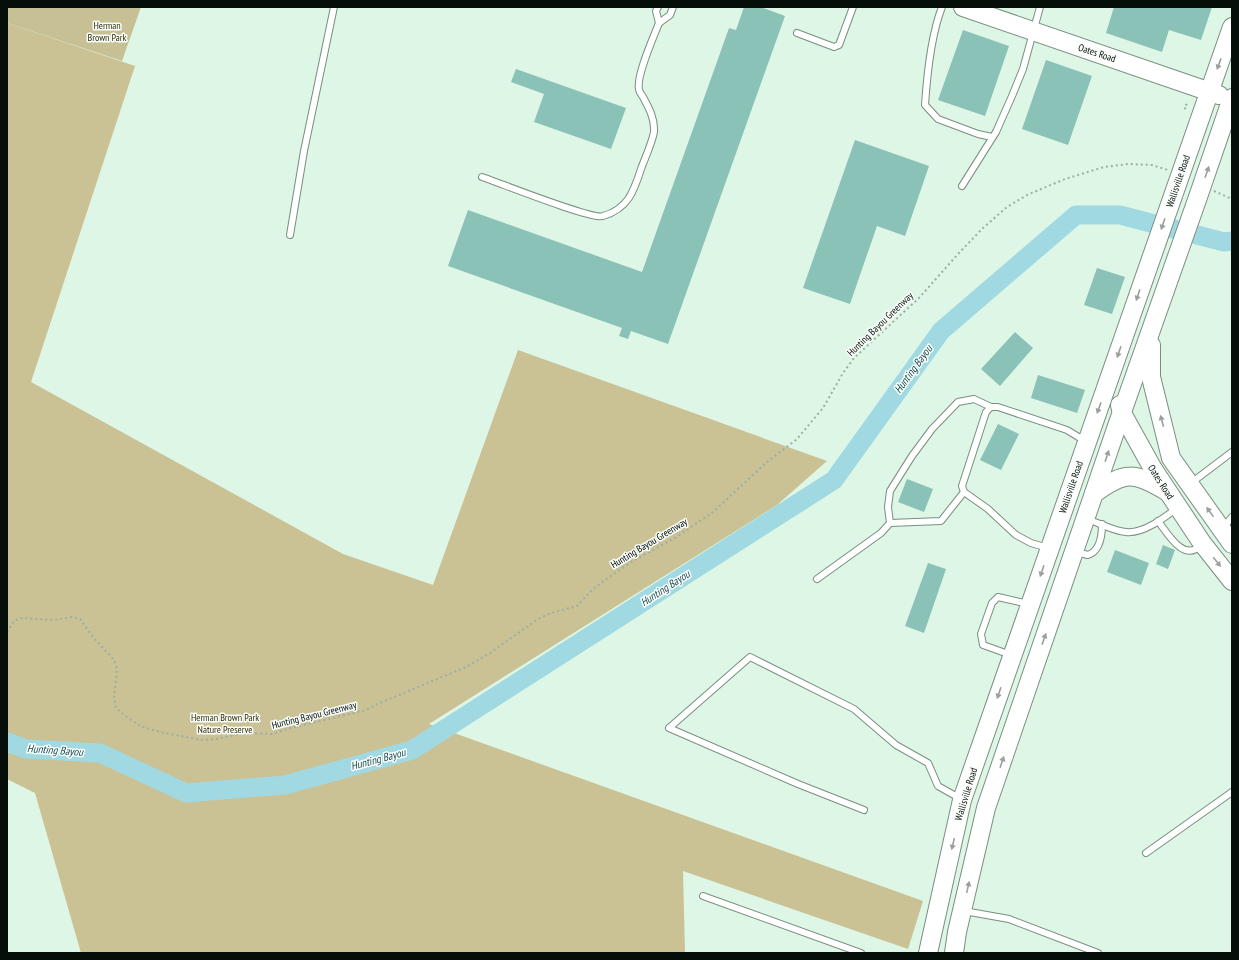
<svg xmlns="http://www.w3.org/2000/svg" width="1239" height="960" font-family="'PT Sans Narrow',sans-serif">
<style>
.green{fill:#c8c095}
.forest{fill:#cac195}
.lines{fill:none;stroke-linecap:round;stroke-linejoin:round}
.river{stroke:#a1d9e3;stroke-width:19}
.building{fill:#8bc2b8}
.lane-casing{stroke:#798f80;stroke-width:8}
.secondary-casing{stroke:#798f80;stroke-width:20}
.path{stroke:#9cafa2;stroke-width:2;stroke-dasharray:2 3;stroke-linecap:butt}
.lane{stroke:#fff;stroke-width:6}
.secondary{stroke:#fff;stroke-width:18}
.oneway{fill:#9b9f9d}
.labels{text-anchor:middle;dominant-baseline:central;stroke-width:3;stroke-linejoin:round;paint-order:stroke}
.park-label{font-size:10px;fill:#322b06;stroke:#f9fefa}
.street-label{font-size:10px;fill:#060e09;stroke:#f9fefa}
.water-label{font-size:11px;font-style:italic;fill:#174851;stroke:#f9fefa}
</style>
<rect width="100%" height="100%" fill="#def6e5"/>
<path class="green" d="M7,7H141L122,61L7,23Z"/>
<path class="forest" d="M7,23L135,66L31,382L343,554L433,585L518,350L827,461L777,505L429,724L923,901L908,949L683,871L685,953H81L35,793L7,779Z"/>
<g class="lines">
<path class="river" d="M7,742L26,749L100,753L186,793L285,785L412,750L834,480L941,331L1076,215H1120L1224,242L1232,241"/>
</g>
<g class="building">
<path d="M744,7H761L785,16L668,344L631,331L628,339L619,336L622,328L448,266L468,210L642,272L729,28L736,30Z"/>
<path d="M1114,7H1212L1201,40L1169,30L1162,52L1106,33Z"/>
<path d="M963,30L1009,46L985,116L938,100Z"/>
<path d="M1046,60L1092,76L1068,145L1022,129Z"/>
<path d="M516,69L626,108L611,149L534,122L544,94L511,82Z"/>
<path d="M855,140L929,166L905,236L877,226L850,304L803,288Z"/>
<path d="M1097,268L1125,277L1112,314L1084,305Z"/>
<path d="M1015,332L1033,348L1000,386L981,369Z"/>
<path d="M1038,375L1085,390L1077,413L1031,398Z"/>
<path d="M998,424L1019,434L1001,470L980,460Z"/>
<path d="M907,479L933,489L924,512L898,502Z"/>
<path d="M1163,545L1175,550L1168,569L1156,564Z"/>
<path d="M1115,550L1149,563L1141,585L1107,572Z"/>
<path d="M928,563L946,569L924,633L905,626Z"/>
</g>
<g class="lines">
<g class="lane-casing">
<g id="lane">
<path d="M658,7L656,11L659,23L670,15L673,7"/>
<path d="M942,7C931,35 927,75 925,105L938,119L978,134L992,137"/>
<path d="M797,33L834,47L839,45L853,7"/>
<path d="M482,177C500,183 592,220 603,216C628,209 634,191 641,169C645,158 652,143 654,132C655,119 649,108 643,97C642,95 639,92 639,89C636,76 654,36 659,23"/>
<path d="M962,186L996,132L1012,96L1023,69L1040,7"/>
<path d="M290,235L304,151L334,7"/>
<path d="M1191,483L1232,452"/>
<path d="M1087,519C1099,523 1113,531 1126,532C1143,534 1164,518 1177,508"/>
<path d="M1158,521C1168,534 1184,563 1201,545"/>
<path d="M890,523L941,521L964,492"/>
<path d="M1223,528L1232,517"/>
<path d="M1048,548L1031,543L1016,535L988,509L964,492L962,486L986,412L991,407H998L1067,430L1085,441"/>
<path d="M1075,552L1088,555C1100,551 1102,535 1102,524"/>
<path d="M817,579L881,533L890,523L888,507L890,491L912,456L932,429L958,402L974,399L991,407"/>
<path d="M1011,655L983,645L981,634L992,603L998,597L1028,604"/>
<path d="M864,810L798,784L669,728L750,657L854,709L896,745L928,763L938,786L961,799"/>
<path d="M1146,853L1232,792"/>
<path d="M703,896L861,953"/>
<path d="M964,911L1009,919L1098,953"/>
</g>
</g>
<g class="secondary-casing">
<g id="secondary">
<path d="M963,7L1219,95"/>
<path d="M1151,345V377L1171,458L1232,544"/>
<path d="M1120,405L1122,413L1153,469L1202,543L1232,581"/>
<path d="M1095,493C1125,471 1134,472 1166,491"/>
<path d="M928,953L962,800L1232,27"/>
<path d="M954,953L957,932L986,808L1116,429L1198,197L1232,98"/>
</g>
</g>
<g class="path">
<path d="M1187,104L1184,107L1187,111"/>
<path d="M1214,191L1232,199"/>
<path d="M7,632L14,621L21,618L54,620L72,617L80,619L93,637L114,660L117,669L114,697L116,708L124,715L140,726L160,732L202,740L217,739L244,733L272,734L291,728L366,710L375,705L466,667L490,653L538,619L551,613L577,606L593,589L612,575L633,561L675,538L713,512L767,462L797,439L823,408L843,373L854,358L919,298L958,254L983,228L1007,207L1027,195L1065,179L1104,167L1128,164L1152,165L1168,170"/>
</g>
<use href="#lane" class="lane"/>
<use href="#secondary" class="secondary"/>
</g>
<defs><path id="oneway-solid" d="M-6-.8H1V-3.2L6.5 0L1 3.2V.8H-6Z"/></defs>
<g class="oneway">
<use href="#oneway-solid" transform="translate(1219 64) rotate(110)"/>
<use href="#oneway-solid" transform="translate(1207 172) rotate(-71)"/>
<use href="#oneway-solid" transform="translate(1163 224) rotate(109)"/>
<use href="#oneway-solid" transform="translate(1138 295) rotate(109)"/>
<use href="#oneway-solid" transform="translate(1119 352) rotate(109)"/>
<use href="#oneway-solid" transform="translate(1099 408) rotate(110)"/>
<use href="#oneway-solid" transform="translate(1162 421) rotate(-105)"/>
<use href="#oneway-solid" transform="translate(1107 456) rotate(-71)"/>
<use href="#oneway-solid" transform="translate(1210 512) rotate(-126)"/>
<use href="#oneway-solid" transform="translate(1217 562) rotate(52)"/>
<use href="#oneway-solid" transform="translate(1042 571) rotate(109)"/>
<use href="#oneway-solid" transform="translate(1044 639) rotate(-71)"/>
<use href="#oneway-solid" transform="translate(999 693) rotate(109)"/>
<use href="#oneway-solid" transform="translate(1002 762) rotate(-71)"/>
<use href="#oneway-solid" transform="translate(953 844) rotate(103)"/>
<use href="#oneway-solid" transform="translate(968 887) rotate(-77)"/>
</g>
<g class="labels">
<g class="park-label">
<text x="107" y="25">Herman<tspan x="107" dy="12">Brown Park</tspan></text>
<text x="225" y="717">Herman Brown Park<tspan x="225" dy="12">Nature Preserve</tspan></text>
</g>
<g class="street-label">
<text transform="translate(1097 53) rotate(18)">Oates Road</text>
<text transform="translate(1178 181) rotate(-71)">Wallisville Road</text>
<text transform="translate(880 324) rotate(-44)">Hunting Bayou Greenway</text>
<text transform="translate(1161 482) rotate(57)">Oates Road</text>
<text transform="translate(1071 487) rotate(-71)">Wallisville Road</text>
<text transform="translate(649 543) rotate(-31)">Hunting Bayou Greenway</text>
<text transform="translate(314 715) rotate(-14)">Hunting Bayou Greenway</text>
<text transform="translate(966 794) rotate(-73)">Wallisville Road</text>
</g>
<g class="water-label">
<text transform="translate(913 369) rotate(-54)">Hunting Bayou</text>
<text transform="translate(665 588) rotate(-33)">Hunting Bayou</text>
<text transform="translate(55 750) rotate(4)">Hunting Bayou</text>
<text transform="translate(378 759) rotate(-15)">Hunting Bayou</text>
</g>
</g>
<rect width="1239" height="960" fill="none" stroke="#060e09" stroke-width="16"/>
</svg>
